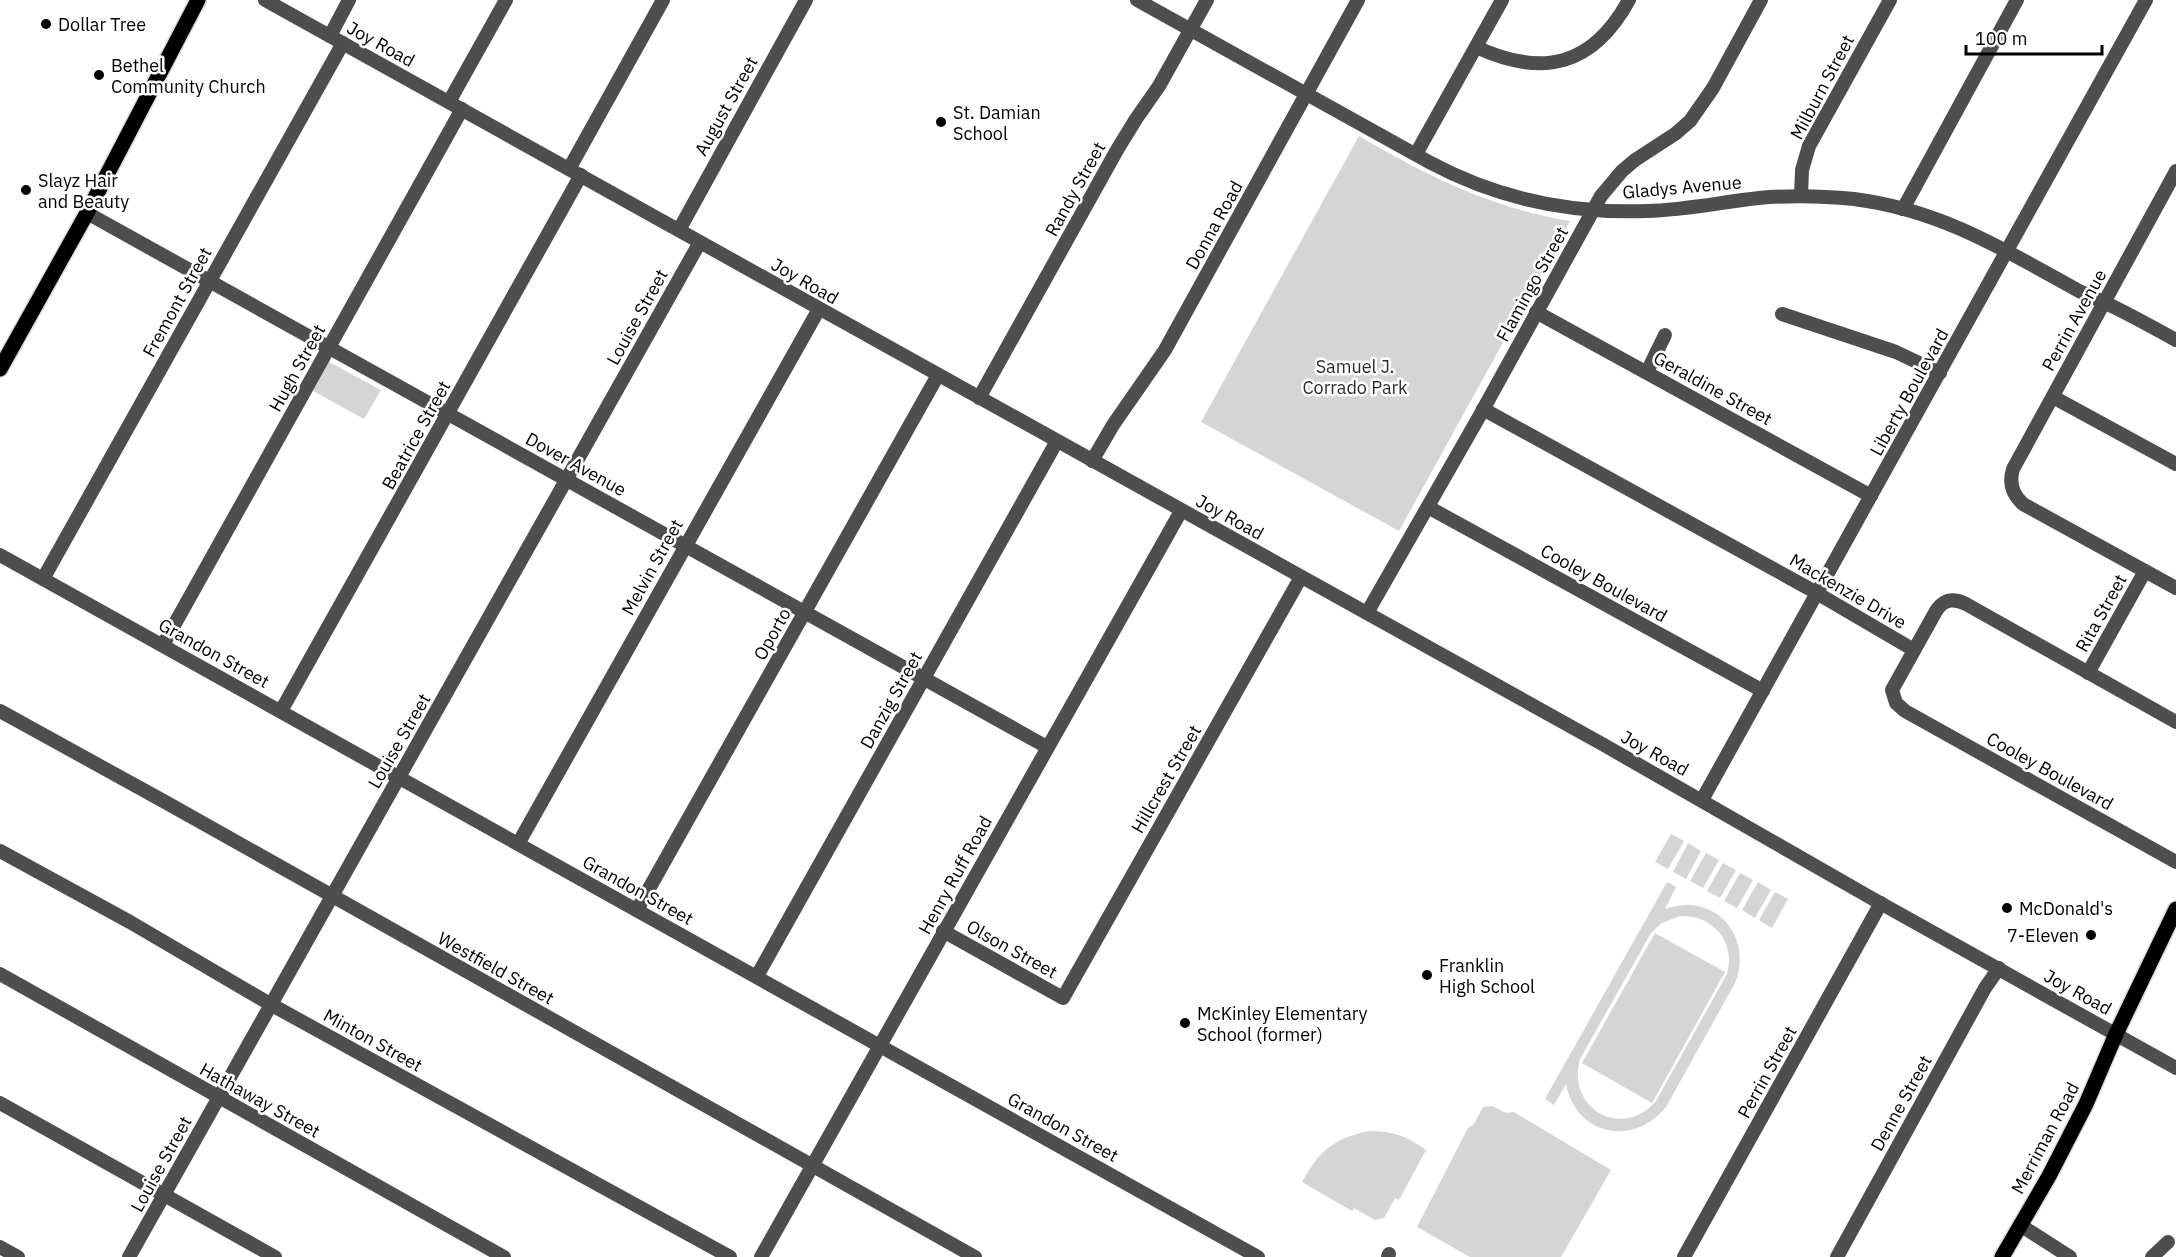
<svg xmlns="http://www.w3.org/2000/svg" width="2176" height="1257" font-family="'IBM Plex Sans',sans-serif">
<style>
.green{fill:#d5d5d5;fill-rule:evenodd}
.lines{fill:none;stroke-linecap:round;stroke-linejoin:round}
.major-casing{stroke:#dbdbdb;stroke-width:18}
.minor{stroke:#4e4e4e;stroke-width:14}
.major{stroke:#000;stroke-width:15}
.poi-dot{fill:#000;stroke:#fff;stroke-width:2}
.labels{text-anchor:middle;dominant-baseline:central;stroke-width:5;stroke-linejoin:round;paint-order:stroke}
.poi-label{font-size:18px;fill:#000;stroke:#fff;text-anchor:start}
.street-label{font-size:18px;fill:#000;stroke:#fff}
.park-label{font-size:18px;fill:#2c2c2c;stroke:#fff}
</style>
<rect width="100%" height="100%" fill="#fff"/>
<g class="green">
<path d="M1359,136C1430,177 1488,207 1570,221L1399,531L1201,422Z"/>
<path d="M329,362L381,390L364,419L313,391Z"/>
<path d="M1671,834L1684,841L1668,869L1655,862Z"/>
<path d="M1688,843L1701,851L1686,879L1673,872Z"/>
<path d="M1706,853L1719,860L1703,888L1690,881Z"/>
<path d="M1723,863L1736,870L1720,898L1707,891Z"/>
<path d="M1740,873L1753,880L1737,908L1724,901Z"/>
<path d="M1667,882L1676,887L1665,909C1714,891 1754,935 1735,983L1666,1107C1634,1147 1576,1136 1566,1084L1554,1105L1545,1099ZM1680,916C1713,915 1736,941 1727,974L1656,1101C1622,1141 1566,1108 1580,1059L1651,933L1662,923Z"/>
<path d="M1758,882L1771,890L1755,918L1742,910Z"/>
<path d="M1775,892L1788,899L1772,928L1759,920Z"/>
<path d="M1655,933L1725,972L1652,1103L1582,1063Z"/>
<path d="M1492,1106L1506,1113L1514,1112L1611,1170L1561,1257H1470L1417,1227L1468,1128L1474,1124L1483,1107Z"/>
<path d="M1369,1131C1391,1131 1408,1136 1426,1150L1399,1200L1395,1198L1384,1218L1375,1220L1354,1208L1352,1211L1302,1182C1319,1151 1334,1138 1369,1131Z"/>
</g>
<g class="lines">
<g class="major-casing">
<g id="major">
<path d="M0,369L87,213L198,0"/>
<path d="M2002,1257L2049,1176L2086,1104L2116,1034L2176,909"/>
</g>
</g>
<g class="minor">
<path d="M265,0L1604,745L1873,899L2176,1068"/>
<path d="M1137,0L1429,162C1496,198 1571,214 1647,211C1685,210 1722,202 1759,198C1791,195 1823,196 1854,199C1941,210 2005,250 2079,291C2091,297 2104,302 2116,308C2136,318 2156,329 2176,340"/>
<path d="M330,36L349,0"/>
<path d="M1476,47C1543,78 1593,66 1629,0"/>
<path d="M449,102L506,0"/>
<path d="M1416,154L1502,0"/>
<path d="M569,169L663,0"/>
<path d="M2176,171L2013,469C2009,482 2012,494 2023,504L2176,588"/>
<path d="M1801,196L1802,170L1809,146L1890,0"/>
<path d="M1903,209L2017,0"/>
<path d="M87,213L1047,747"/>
<path d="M679,230L806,0"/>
<path d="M1536,312L1871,496"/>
<path d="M1782,314L1896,352L1940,373"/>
<path d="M1647,372L1665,335"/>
<path d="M2053,397L2176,464"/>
<path d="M979,398L1117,150L1136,119L1159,86L1207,0"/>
<path d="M1483,409L1808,588L1914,650"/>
<path d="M1092,461L1113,425L1165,350L1358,0"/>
<path d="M1428,507L1763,691"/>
<path d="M0,555L1258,1257"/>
<path d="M43,579L343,43"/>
<path d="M1367,613L1479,417L1601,196L1622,171L1635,160L1675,134L1690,121L1713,88L1761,0"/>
<path d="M163,645L462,109"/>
<path d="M2088,673L2145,571"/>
<path d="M0,711L167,803L975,1257"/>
<path d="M281,711L581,175"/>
<path d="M2176,722L1966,604C1954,598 1944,599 1936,611L1892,690L1896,703L1905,711L2176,862"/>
<path d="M1702,800L2146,0"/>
<path d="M518,844L819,309"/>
<path d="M0,851L130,922L270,1004L730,1257"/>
<path d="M637,910L938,375"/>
<path d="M943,931L1063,998L1301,577"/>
<path d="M0,974L504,1257"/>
<path d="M757,976L1057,441"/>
<path d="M0,1103L275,1257"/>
<path d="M2020,1225L2070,1257"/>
<path d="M0,1247L18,1257"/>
<path d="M129,1257L700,242"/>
<path d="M761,1257L1181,511"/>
<path d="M1388,1257L1389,1254"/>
<path d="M1684,1257L1881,903"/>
<path d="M1837,1257L1985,988L1999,968"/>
<path d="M2152,1257L2168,1242"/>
</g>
<use href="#major" class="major"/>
</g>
<g class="poi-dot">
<circle cx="46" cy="24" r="6"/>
<circle cx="99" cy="75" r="6"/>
<circle cx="941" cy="122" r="6"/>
<circle cx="26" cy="190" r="6"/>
<circle cx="2007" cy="908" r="6"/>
<circle cx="2091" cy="935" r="6"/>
<circle cx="1427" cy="975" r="6"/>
<circle cx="1185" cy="1023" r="6"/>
</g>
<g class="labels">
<g class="poi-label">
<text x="58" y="24">Dollar Tree</text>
<text x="111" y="65">Bethel<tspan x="111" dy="21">Community Church</tspan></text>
<text x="953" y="112">St. Damian<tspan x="953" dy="21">School</tspan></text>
<text x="38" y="180">Slayz Hair<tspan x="38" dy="21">and Beauty</tspan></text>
<text x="2019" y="908">McDonald's</text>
<text x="2079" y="935" text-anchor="end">7-Eleven</text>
<text x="1439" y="965">Franklin<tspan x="1439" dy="21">High School</tspan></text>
<text x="1197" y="1013">McKinley Elementary<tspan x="1197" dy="21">School (former)</tspan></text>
</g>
<g class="street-label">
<text transform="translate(381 44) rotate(29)">Joy Road</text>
<text transform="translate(1822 87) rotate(-62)">Milburn Street</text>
<text transform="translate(726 106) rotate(-61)">August Street</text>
<text transform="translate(1682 187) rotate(-5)">Gladys Avenue</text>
<text transform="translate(1075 189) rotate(-61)">Randy Street</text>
<text transform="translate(1214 225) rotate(-61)">Donna Road</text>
<text transform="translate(805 281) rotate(30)">Joy Road</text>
<text transform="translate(1532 284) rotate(-61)">Flamingo Street</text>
<text transform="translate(177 302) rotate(-61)">Fremont Street</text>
<text transform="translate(637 317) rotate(-61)">Louise Street</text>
<text transform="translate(2074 320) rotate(-61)">Perrin Avenue</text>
<text transform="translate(297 368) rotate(-61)">Hugh Street</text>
<text transform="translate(1713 388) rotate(29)">Geraldine Street</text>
<text transform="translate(1909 392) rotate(-61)">Liberty Boulevard</text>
<text transform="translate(416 435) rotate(-61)">Beatrice Street</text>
<text transform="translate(576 464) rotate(29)">Dover Avenue</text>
<text transform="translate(1230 517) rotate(29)">Joy Road</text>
<text transform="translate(652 567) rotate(-61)">Melvin Street</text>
<text transform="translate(1604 583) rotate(29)">Cooley Boulevard</text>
<text transform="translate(1848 591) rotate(30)">Mackenzie Drive</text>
<text transform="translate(2101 613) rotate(-61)">Rita Street</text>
<text transform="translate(772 634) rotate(-61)">Oporto</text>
<text transform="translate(214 653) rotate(29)">Grandon Street</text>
<text transform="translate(891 700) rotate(-61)">Danzig Street</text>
<text transform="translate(399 741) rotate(-60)">Louise Street</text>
<text transform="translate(1655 753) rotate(29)">Joy Road</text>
<text transform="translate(2050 771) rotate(29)">Cooley Boulevard</text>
<text transform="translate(1166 779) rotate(-60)">Hillcrest Street</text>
<text transform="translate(955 875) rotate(-61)">Henry Ruff Road</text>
<text transform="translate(638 890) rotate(29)">Grandon Street</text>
<text transform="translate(1012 949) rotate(29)">Olson Street</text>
<text transform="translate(496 968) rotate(29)">Westfield Street</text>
<text transform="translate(2078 992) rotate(29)">Joy Road</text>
<text transform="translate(373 1040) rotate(29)">Minton Street</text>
<text transform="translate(1767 1072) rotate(-61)">Perrin Street</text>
<text transform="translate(260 1100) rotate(29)">Hathaway Street</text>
<text transform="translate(1901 1103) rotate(-61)">Denne Street</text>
<text transform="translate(1063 1127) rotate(29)">Grandon Street</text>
<text transform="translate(2045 1138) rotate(-62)">Merriman Road</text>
<text transform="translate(161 1164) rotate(-61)">Louise Street</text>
</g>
<g class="park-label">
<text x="1355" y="366">Samuel J.<tspan x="1355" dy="21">Corrado Park</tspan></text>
</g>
</g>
<path d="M1966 45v9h136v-9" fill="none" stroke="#000000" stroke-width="3"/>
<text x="1975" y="45" font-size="18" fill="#000000" stroke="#ffffff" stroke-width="4.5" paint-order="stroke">100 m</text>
</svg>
